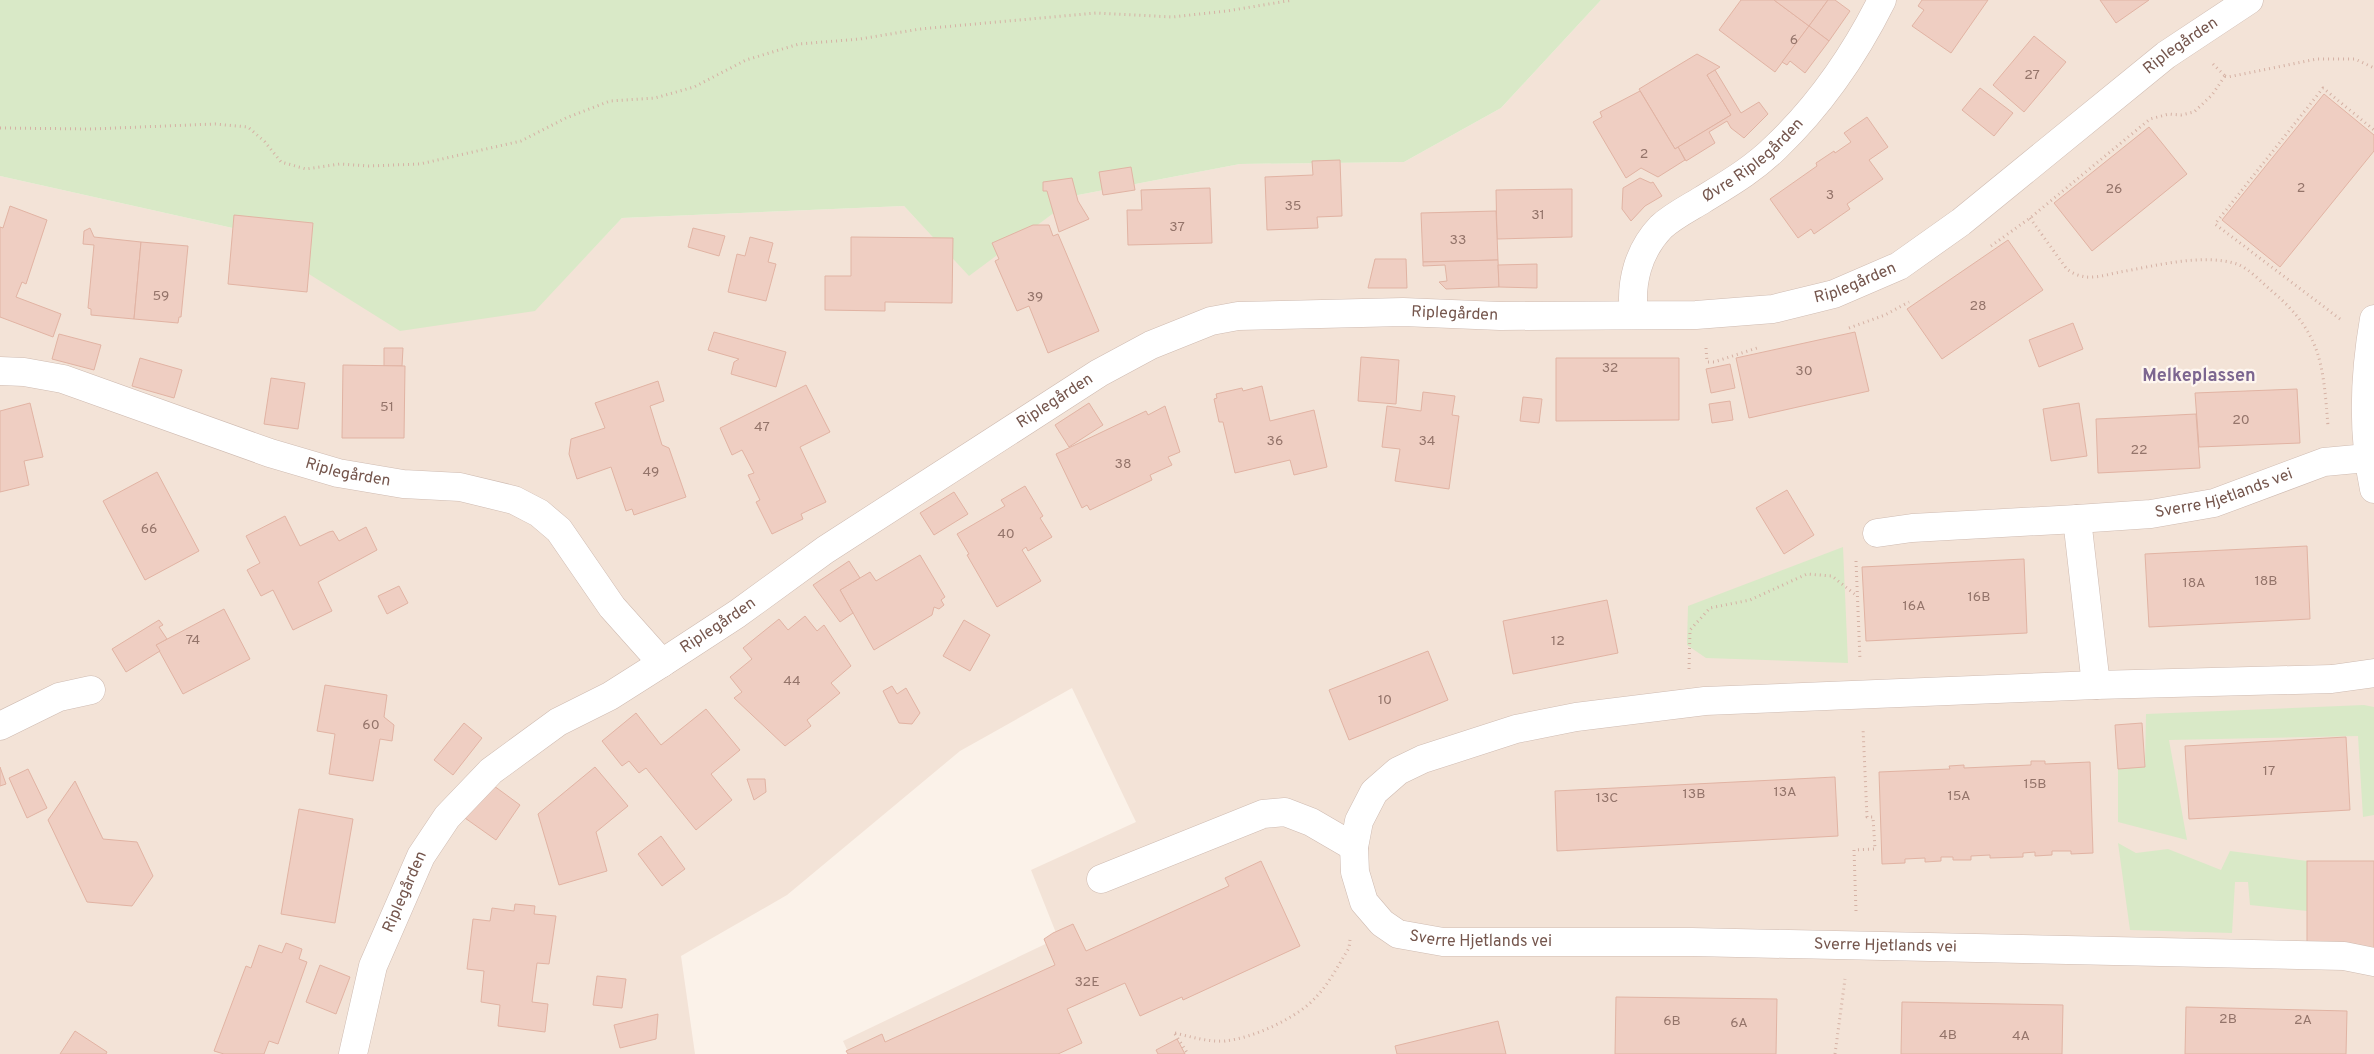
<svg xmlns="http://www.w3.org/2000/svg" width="2374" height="1054" font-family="Overpass,sans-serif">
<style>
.residential{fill:#f3e3d7}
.green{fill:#d9e9c7}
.building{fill:#efcec2;stroke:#e1b3a3}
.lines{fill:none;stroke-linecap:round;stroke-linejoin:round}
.minor-casing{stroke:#cfbbb1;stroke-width:29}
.path{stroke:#d5b1a4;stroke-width:3;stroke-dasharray:1 4;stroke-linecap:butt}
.minor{stroke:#fff;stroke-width:28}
.labels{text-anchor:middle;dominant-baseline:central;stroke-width:4.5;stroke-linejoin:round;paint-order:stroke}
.number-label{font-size:14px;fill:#94746a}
.street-label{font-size:16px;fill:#75564d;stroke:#fef6ef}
.neighbourhood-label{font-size:18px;font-weight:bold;fill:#7c6690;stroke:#fef6ef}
</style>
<rect width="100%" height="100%" fill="#fbf2e9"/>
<path class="residential" d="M1601,0H2374V1054H849L843,1041L1058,938L1031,870L1136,822L1072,688L960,751L787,895L681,956L695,1054H0V176L237,229L534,311L622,218L904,206L969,275L1078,195L1240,164L1404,162L1501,108Z"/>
<g class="green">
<path d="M0,0H1601L1501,108L1404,162L1240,164L1078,195L969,276L904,206L622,218L535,311L400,331L237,229L0,176Z"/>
<path d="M1843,547L1848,663L1706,658L1687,645L1688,606Z"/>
<path d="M2364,705L2374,707V815L2363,817L2358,736L2169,740L2187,840L2118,822V769L2145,767L2146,714Z"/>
<path d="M2118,843L2136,853L2168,849L2221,870L2230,851L2307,861V911L2250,905L2248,882H2235L2232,933L2130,930Z"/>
</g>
<g class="building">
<path d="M1741,0H1774L1809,26L1775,72L1719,30Z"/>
<path d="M1774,0H1828L1809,26Z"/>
<path d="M1828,0H1835L1850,11L1829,41L1809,26Z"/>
<path d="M1922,0H1988L1951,53L1912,26L1924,10L1918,6Z"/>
<path d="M2100,0H2149L2116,23Z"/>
<path d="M1809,26L1829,41L1805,73L1790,61L1787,65L1782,62Z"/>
<path d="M2034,36L2066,62L2024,112L1993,85Z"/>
<path d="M1697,54L1720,67L1707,75L1731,115L1675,149L1639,89Z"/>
<path d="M1715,70L1741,113L1759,102L1768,114L1744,138L1731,128L1727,121L1709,132L1715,143L1686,161L1678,147L1731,115L1707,75Z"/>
<path d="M1980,88L2013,113L1994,136L1962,110Z"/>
<path d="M1640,91L1675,149L1678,147L1685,160L1658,177L1641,168L1626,178L1593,122L1602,117L1600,112Z"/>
<path d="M2324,94L2374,135V151L2280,267L2222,220Z"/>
<path d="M1867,117L1888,147L1869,160L1883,179L1847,204L1850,209L1814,234L1811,229L1798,238L1770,199L1817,166L1816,163L1834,151L1835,153L1851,142L1844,133Z"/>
<path d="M2149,127L2187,174L2092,251L2054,203Z"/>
<path d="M1340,160L1342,216L1317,217L1318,228L1267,230L1265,177L1313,175L1312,161Z"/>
<path d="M1131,167L1135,190L1103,195L1099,172Z"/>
<path d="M1072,178L1078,201L1089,219L1059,232L1047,191H1043V182Z"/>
<path d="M1640,178L1651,183L1653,182L1662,196L1645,206L1631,221L1622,209L1623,188Z"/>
<path d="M1210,188L1212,243L1128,245L1127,210H1142L1141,190Z"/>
<path d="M1572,189V237L1497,239L1496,190Z"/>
<path d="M10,206L47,220L26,284L22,282L16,297L61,314L53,337L0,317V227L3,228Z"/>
<path d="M1496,211L1498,260L1423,262L1421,213Z"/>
<path d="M234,215L313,223L307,292L228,284Z"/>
<path d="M1033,225H1049L1053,236L1058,234L1099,331L1048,353L1029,306L1017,311L995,261L999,259L992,243Z"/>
<path d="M90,228L94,237L141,242L134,319L91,315V309L88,308L94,245L83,244L84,231Z"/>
<path d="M693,228L725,236L719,256L688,247Z"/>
<path d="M750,237L773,243L768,262L776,264L766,301L728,292L737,254L745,256Z"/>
<path d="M851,237L953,238L952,303L885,302V311L825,310V276H851Z"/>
<path d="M2008,240L2043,290L1942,359L1907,309Z"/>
<path d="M141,242L188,246L181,317H179L178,323L134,319Z"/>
<path d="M1375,259H1406L1407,288H1368Z"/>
<path d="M1498,260L1499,287L1446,289L1439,282L1447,281L1445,265L1423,266V262Z"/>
<path d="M1537,264V288L1499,287L1498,265Z"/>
<path d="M2073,323L2083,349L2039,367L2029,340Z"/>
<path d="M714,332L786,352L776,387L731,374L734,362L739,359L708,350Z"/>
<path d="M1855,332L1869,391L1749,418L1736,358Z"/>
<path d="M59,334L101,345L94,370L52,359Z"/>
<path d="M384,348H403L402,366H384Z"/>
<path d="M1361,357L1399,360L1396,404L1358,401Z"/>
<path d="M140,358L182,370L174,398L132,386Z"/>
<path d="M1556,358H1679V420L1556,421Z"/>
<path d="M1730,364L1735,388L1711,393L1706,369Z"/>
<path d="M343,365L405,366L404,438H342Z"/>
<path d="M271,378L305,383L298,429L264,424Z"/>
<path d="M658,381L664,401L650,406L662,445L669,448L686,497L634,515L632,509L626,511L611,467L577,479L569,454L571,439L605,428L595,403Z"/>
<path d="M806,385L830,432L800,447L826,502L801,514L803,519L772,534L756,502L760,500L748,475L754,473L742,450L732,455L720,428Z"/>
<path d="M1262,386L1270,421L1314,410L1327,467L1294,475L1290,460L1235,473L1223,422H1219L1214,399L1217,398L1216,394L1242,388L1243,391Z"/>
<path d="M2297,389L2300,443L2199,447L2195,393Z"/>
<path d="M1423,392L1455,396L1452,415L1459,416L1449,489L1395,481L1400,449L1382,447L1387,406L1421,411Z"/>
<path d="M1523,397L1542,399L1539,423L1520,421Z"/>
<path d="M1730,401L1733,420L1712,423L1709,404Z"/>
<path d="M30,403L43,457L24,461L29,485L0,492V411Z"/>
<path d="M1089,403L1103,425L1069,447L1055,425Z"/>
<path d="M2079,403L2087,456L2051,461L2043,409Z"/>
<path d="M1165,406L1180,452L1168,457L1172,465L1150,475L1152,480L1090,510L1087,505L1082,508L1056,454L1146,411L1148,415Z"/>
<path d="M2196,414L2200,468L2098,473L2096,419Z"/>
<path d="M157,472L199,551L145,580L103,501Z"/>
<path d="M1025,486L1043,516L1040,518L1052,537L1028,551L1026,547L1022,550L1041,581L997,607L967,555L969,554L957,534L1005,506L1001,500Z"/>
<path d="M1787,490L1814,535L1784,554L1756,508Z"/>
<path d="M954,492L968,514L934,535L920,513Z"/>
<path d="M285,516L300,546L329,532L333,531L339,541L366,527L377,550L318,582L332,611L293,630L273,590L261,596L247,570L260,563L246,536Z"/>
<path d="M2307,546L2310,619L2149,627L2145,554Z"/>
<path d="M920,555L945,597L941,600L944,605L939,609L934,607L932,615L874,650L840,590L870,572L876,581Z"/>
<path d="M2024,559L2027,633L1866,641L1862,567Z"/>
<path d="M849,561L860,578L840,590L853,613L840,622L813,585Z"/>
<path d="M399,586L408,603L387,614L378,596Z"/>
<path d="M1607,600L1618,653L1513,674L1503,621Z"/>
<path d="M224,609L250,659L183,694L156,645Z"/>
<path d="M805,616L817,631L824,625L851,666L831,683L840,693L807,720L811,726L785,746L734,698L742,692L730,677L752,659L743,648L779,619L788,630Z"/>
<path d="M159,620L163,625L159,627L167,639L156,645L160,651L126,672L112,649Z"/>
<path d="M964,620L990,635L970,671L943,656Z"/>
<path d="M1428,651L1448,700L1349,740L1329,690Z"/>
<path d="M325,685L387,695L384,717L394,725L392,741L380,739L373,781L329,774L335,734L317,731Z"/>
<path d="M892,686L897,694L906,688L920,713L912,724L899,723L883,691Z"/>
<path d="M706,709L740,750L711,774L732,800L696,830L646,768L639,773L629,761L622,766L602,741L636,713L661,745Z"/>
<path d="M464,723L482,738L453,775L434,760Z"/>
<path d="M2142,723L2145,767L2118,769L2115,725Z"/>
<path d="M2346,737L2350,810L2189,819L2185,746Z"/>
<path d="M2031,761H2045V764L2090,762L2093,853L2071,854V851H2052V855L2035,856V852L2023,853V857L1990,858V855L1971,856V860H1953V857H1941V861L1925,862V858L1905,859V863L1882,864L1879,772L1950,769L1949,766L1964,765V768L2031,765Z"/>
<path d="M0,767L6,784L0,786Z"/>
<path d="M595,767L628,806L596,832L607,871L559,885L538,814Z"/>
<path d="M28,769L47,808L27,818L9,778Z"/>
<path d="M1835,777L1838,836L1557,851L1555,791Z"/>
<path d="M747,779H765L766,792L754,800Z"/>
<path d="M75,781L103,839L137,842L153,876L132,906L87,902L48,820Z"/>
<path d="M490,783L520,805L496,840L465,818Z"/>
<path d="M299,809L353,819L335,923L281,914Z"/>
<path d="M661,836L685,869L662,886L638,854Z"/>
<path d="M1261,861L1300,946L1183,1000L1182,997L1140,1016L1125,983L1067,1009L1082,1043L1058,1054H848L846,1051L882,1034L885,1042L1055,965L1044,939L1053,933L1073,924L1086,951L1229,886L1225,878Z"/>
<rect x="2307" y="861" width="67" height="88"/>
<path d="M515,904L535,906L534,914L556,916L549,964L537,963L532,1002L548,1004L545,1032L498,1026L500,1005L481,1002L484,971L467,969L473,919L490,921L492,908L514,911Z"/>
<path d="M286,943L302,949L299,959L307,962L278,1044L269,1041L264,1054H224L214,1051L246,966L251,968L259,945L282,953Z"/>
<path d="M320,965L350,977L336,1014L306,1002Z"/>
<path d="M597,976L626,979L622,1008L593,1005Z"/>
<path d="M1616,997L1777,999L1776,1054H1615Z"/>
<path d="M1902,1002L2063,1005L2062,1054H1901Z"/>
<path d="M2186,1007L2347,1011L2346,1054H2185Z"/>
<path d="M658,1014L656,1039L620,1048L614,1025Z"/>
<path d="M1498,1021L1506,1054H1397L1395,1046Z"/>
<path d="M75,1031L107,1052L106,1054H60Z"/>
<path d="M1177,1039L1185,1054H1158L1156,1050Z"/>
</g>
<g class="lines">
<g class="minor-casing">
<g id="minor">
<path id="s1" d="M1634,314C1630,283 1638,251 1661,227C1673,216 1689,208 1702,200C1728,184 1754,169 1776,147C1820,105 1855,54 1882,0"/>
<path d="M2374,319C2364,376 2362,433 2374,489"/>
<path id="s2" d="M0,371L24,372L63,379L270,453L338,473L403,484L460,487L514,500L539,513L559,530L612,607L662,663"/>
<path id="s3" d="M2077,519L2151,514L2214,503L2324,462L2367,458"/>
<path d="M1877,533L1912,528L2077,519L2096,685"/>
<path id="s4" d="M2374,673L2332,679L2096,685L1705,701L1576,717L1516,729L1423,759L1398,771L1374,792L1359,821L1354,847L1355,872L1364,902L1382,923L1398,934L1443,942H1692L2344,956L2374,962"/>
<path d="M0,726L59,697L91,690"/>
<path d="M1101,879L1263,814L1285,812L1311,822L1354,847"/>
<path id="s5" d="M353,1054L373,966L421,856L447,817L491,771L558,722L610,696L662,663L737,614L825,550L1099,373L1151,345L1211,321L1238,316L1403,312L1500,316L1696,315L1773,309L1834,294L1899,266L1961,222L2166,55L2249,0"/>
</g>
</g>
<g class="path">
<path d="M2213,64L2225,76"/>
<path d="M2225,76L2228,77L2317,59H2355L2374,68"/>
<path d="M0,128L91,129L215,124L248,127L265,142L281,162L306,169L340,164L369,166L420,164L521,141L566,118L610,101L655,98L694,87L746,60L799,44L860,39L920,29L1096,13L1172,17L1227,11L1293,0"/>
<path d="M2030,218L2066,268C2071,273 2079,276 2086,277C2097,278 2110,274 2120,272C2155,266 2203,253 2237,264C2250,269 2262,283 2273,292C2322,334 2323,365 2328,426"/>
<path d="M1991,246L2030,218L2150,119L2169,114L2181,115L2194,112L2212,95L2225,76"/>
<path d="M2340,319L2215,224L2323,88L2374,130"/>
<path d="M1849,328L1885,315L1909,302"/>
<path d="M1706,348L1707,362H1714L1760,347"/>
<path d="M1856,561L1860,660"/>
<path d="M1689,669L1690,630L1710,608L1750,600L1807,574L1832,576L1857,596"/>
<path d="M1856,911L1854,850L1875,849L1873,817H1867L1863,728"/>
<path d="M1175,1033C1192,1037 1207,1042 1225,1041C1253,1038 1298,1018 1317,996C1330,982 1339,964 1349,948L1350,940"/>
<path d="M1175,1034L1188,1054"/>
<path d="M1835,1054L1845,979"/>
</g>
<use href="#minor" class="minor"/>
</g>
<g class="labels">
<g class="number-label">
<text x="1794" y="40">6</text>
<text x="2032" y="75">27</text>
<text x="1644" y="154">2</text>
<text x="2301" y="188">2</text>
<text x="2114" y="189">26</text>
<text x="1830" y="195">3</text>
<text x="1293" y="206">35</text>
<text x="1538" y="215">31</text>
<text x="1177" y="227">37</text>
<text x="1458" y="240">33</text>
<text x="161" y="296">59</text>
<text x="1035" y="297">39</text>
<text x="1978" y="306">28</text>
<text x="1610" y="368">32</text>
<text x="1804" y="371">30</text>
<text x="387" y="407">51</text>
<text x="2241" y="420">20</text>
<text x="762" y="427">47</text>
<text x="1275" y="441">36</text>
<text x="1427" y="441">34</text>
<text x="2139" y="450">22</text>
<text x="1123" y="464">38</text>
<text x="651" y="472">49</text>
<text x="149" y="529">66</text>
<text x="1006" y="534">40</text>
<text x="2266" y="581">18B</text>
<text x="2194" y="583">18A</text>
<text x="1979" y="597">16B</text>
<text x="1914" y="606">16A</text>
<text x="193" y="640">74</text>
<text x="1558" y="641">12</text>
<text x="792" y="681">44</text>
<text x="1385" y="700">10</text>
<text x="371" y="725">60</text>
<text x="2269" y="771">17</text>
<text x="2035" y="784">15B</text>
<text x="1785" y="792">13A</text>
<text x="1694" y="794">13B</text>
<text x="1959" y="796">15A</text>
<text x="1607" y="798">13C</text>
<text x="1087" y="982">32E</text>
<text x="2228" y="1019">2B</text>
<text x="2303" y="1020">2A</text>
<text x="1672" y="1021">6B</text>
<text x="1739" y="1023">6A</text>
<text x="1948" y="1035">4B</text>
<text x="2021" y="1036">4A</text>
</g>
<g class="street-label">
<text stroke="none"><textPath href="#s5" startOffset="2226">Riplegården</textPath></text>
<text stroke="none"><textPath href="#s1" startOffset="208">Øvre Riplegården</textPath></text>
<text stroke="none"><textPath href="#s5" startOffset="1821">Riplegården</textPath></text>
<text stroke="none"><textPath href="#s5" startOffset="1416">Riplegården</textPath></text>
<text stroke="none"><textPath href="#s5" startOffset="996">Riplegården</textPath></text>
<text stroke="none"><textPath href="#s2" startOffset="364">Riplegården</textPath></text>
<text stroke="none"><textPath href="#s3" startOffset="150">Sverre Hjetlands vei</textPath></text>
<text stroke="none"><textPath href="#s5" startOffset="591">Riplegården</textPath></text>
<text stroke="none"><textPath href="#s5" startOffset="171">Riplegården</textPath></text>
<text stroke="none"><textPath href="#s4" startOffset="1264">Sverre Hjetlands vei</textPath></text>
<text stroke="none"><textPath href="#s4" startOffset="1669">Sverre Hjetlands vei</textPath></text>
</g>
<g class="neighbourhood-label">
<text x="2199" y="376">Melkeplassen</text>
</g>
</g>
</svg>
